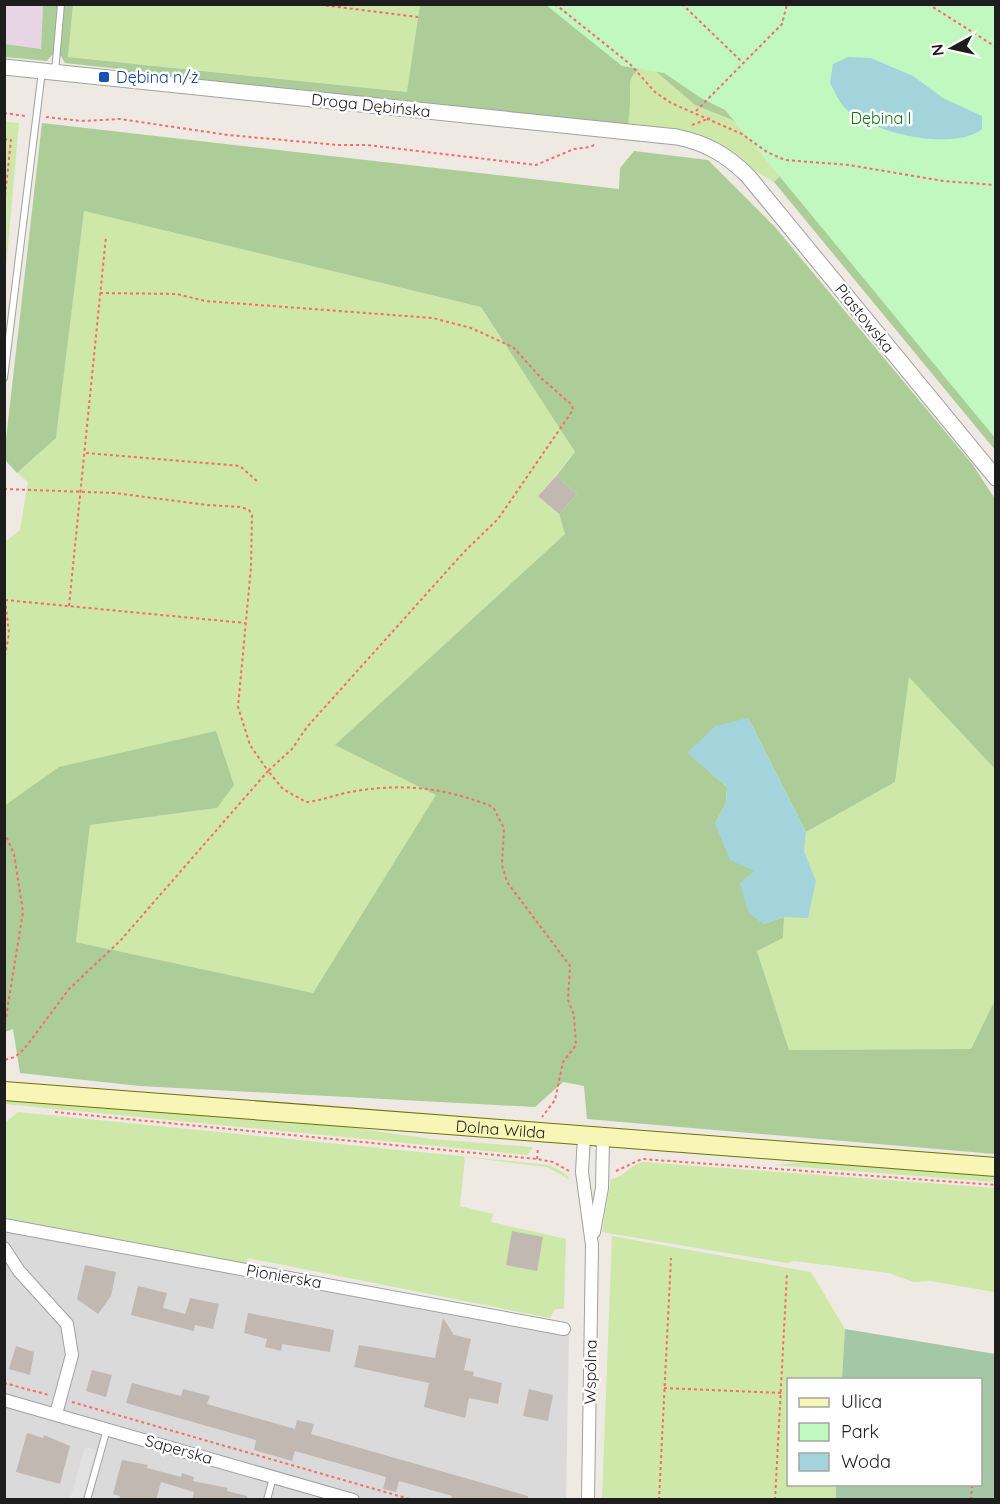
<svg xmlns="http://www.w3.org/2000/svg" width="1000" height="1504" font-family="Quicksand,sans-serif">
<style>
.residential{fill:#dbdada}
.industrial{fill:#e7d4e5}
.grass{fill:#cde8a8}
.forest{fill:#accd97}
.cemetery{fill:#a4c7a6}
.park{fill:#c0f8bf}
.parking{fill:#e1e1e1}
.water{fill:#a3d4db}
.building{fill:#c2b8b2}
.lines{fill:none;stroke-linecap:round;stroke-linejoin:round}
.service-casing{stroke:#a1a1a1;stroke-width:8}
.minor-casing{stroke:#a1a1a1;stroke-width:14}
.tertiary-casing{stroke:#a1a1a1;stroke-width:17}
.secondary-casing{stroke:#707106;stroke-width:20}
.path{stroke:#f86b6a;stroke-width:2;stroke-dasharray:3 3;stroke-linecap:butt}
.service{stroke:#fff;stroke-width:6}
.minor{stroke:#fff;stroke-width:12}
.tertiary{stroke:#fff;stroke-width:15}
.secondary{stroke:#f8f6b6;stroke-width:18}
.transit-dot{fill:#1a4fb4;stroke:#fff;stroke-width:2}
.labels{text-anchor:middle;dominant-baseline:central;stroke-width:5;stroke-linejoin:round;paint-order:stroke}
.transit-label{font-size:16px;fill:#164399;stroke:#fff;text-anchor:start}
.street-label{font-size:16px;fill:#1d1d1d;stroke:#fff}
.park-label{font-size:16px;fill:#0d790d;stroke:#fff}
</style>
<rect width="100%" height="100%" fill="#eee9e2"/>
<path class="residential" d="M4,1226L569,1331L566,1499H5Z"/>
<path class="industrial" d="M5,5H43L41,49L5,44Z"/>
<g class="grass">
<path d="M73,5H420L408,92L68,57Z"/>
<path d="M642,67L653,69L695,105L730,119L764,138L782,174L774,182L746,165L628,126C629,118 630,109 630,101C631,84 626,78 642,67Z"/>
<path d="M5,122L19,123L5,278L4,122Z"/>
<path d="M84,211L481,307L575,452L538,496L559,514L565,534L336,745L437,795L313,993L76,942L90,825L217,808L59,767L5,806V542L20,530L28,482L17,473L56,438Z"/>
<path d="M909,676L995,769V1000L971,1049L789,1050L757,951L783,938L784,917L816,881L804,851L806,832L895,782Z"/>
<path d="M5,1099L339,1126L431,1139L532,1147V1149L527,1155L5,1104Z"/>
<path d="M18,1112L550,1165L566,1174L570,1180L547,1167L465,1157L460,1206L493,1214L491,1222L566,1239L564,1309H555L550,1318L248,1258L245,1267L5,1218L4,1124Z"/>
<path d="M814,1161L995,1175V1182L775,1165Z"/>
<path d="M642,1162L995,1188V1292L930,1281L913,1282L889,1273L794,1261L787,1263L602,1232L611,1179C623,1178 629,1166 642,1162Z"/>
<path d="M612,1236L811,1272L845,1329L842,1379L788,1380V1484L836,1485V1499H602Z"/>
</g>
<g class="forest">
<path d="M43,5H73L68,57L407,92L420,5H995V450L774,182L782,174L764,138L730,119L695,105L653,69L642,67C626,78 631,84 630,101C630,109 629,118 628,126L128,74V70L65,63L61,56L52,55L47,61L5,57V44L41,49Z"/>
<path d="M42,123L619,189L620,168L634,151L708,160L775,227L973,465L995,499V769L909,677L895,782L806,832L748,718L688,753L727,787L726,803L715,824L754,871L763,924L784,917L783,938L757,951L789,1050L971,1049L995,1000V1154L587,1119L584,1086L563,1082L535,1107L140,1086L20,1073L13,1029L5,1032L4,806L59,767L216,731L234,785L217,808L90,825L76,942L313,993L436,795L335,745L565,534L559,514L577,494L556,476L575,452L481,307L84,211L56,438L17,473L6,461V439Z"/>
</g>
<path class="cemetery" d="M845,1329L995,1354V1499H836V1485L980,1484V1380L842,1379Z"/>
<path class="park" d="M546,5H995V438L725,110L701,98L664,73L622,66Z"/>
<path class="parking" d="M85,1447L96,1450L82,1499H70Z"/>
<g class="water">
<path d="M848,57L871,58L913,76L943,98L982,116V129C953,152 869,133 844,107C838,100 834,90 830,83L833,64Z"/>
<path d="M748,718L806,832L804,851L816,881L808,918L784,917L763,924L748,912L740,883L754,871L730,860L715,824L726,803L727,787L687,753L715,726Z"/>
</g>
<g class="building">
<path d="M556,476L577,494L559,514L538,496Z"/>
<path d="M512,1231L543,1237L537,1271L506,1265Z"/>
<path d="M85,1265L116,1272L111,1296L98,1314L77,1299Z"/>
<path d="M138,1286L167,1293L163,1308L185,1314L190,1298L219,1304L213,1329L195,1325L194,1331L131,1315Z"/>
<path d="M248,1313L334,1330L330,1352L282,1344L281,1351L265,1347L267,1339L244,1333Z"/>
<path d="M443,1318L454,1335L471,1339L464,1370L474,1372L473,1376L502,1383L498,1404L469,1398L465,1418L424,1407L429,1383L354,1367L359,1345L435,1358Z"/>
<path d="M16,1346L34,1352L30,1375L9,1369Z"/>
<path d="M92,1370L112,1375L106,1397L86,1391Z"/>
<path d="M132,1383L181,1396L183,1389L210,1396L207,1404L295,1429L297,1420L314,1424L311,1434L528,1496V1500H451L452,1496L399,1481L396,1492L383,1489L386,1477L295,1451L292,1461L254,1450L256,1440L126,1403Z"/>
<path d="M529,1389L553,1395L548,1421L523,1416Z"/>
<path d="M27,1433L43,1438L44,1435L70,1446L60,1484L16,1472Z"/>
<path d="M122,1460L148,1465L147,1468L181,1477L182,1473L194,1477L193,1481L228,1488L227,1491L247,1496V1500H192L194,1492L161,1482L156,1500H119L120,1496L113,1494Z"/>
</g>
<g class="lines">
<g class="service-casing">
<g id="service">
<path d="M55,72L61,4"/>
<path d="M4,378L42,71"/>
<path d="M87,1500L107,1429"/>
<path d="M267,1500L273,1477"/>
</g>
</g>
<g class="minor-casing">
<g id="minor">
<path d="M584,1137L582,1172L592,1245L588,1500"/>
<path d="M4,1225L564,1329"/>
<path d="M594,1232L602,1188L603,1138"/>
<path d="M4,1248L19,1271L67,1324L72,1355L56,1414"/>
<path d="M4,1400L353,1500"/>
</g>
</g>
<g class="tertiary-casing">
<path id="tertiary" d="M4,67L677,137C706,143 727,155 748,176L996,478"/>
</g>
<g class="secondary-casing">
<g id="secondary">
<path id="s1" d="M4,1091L996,1167"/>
</g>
</g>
<g class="path">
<path d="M314,4L418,17"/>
<path d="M555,4L630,64L655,92L671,103L742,134L767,152L785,160L849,165L943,181L996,185"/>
<path d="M682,4L742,62"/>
<path d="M928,4L996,47"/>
<path d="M696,111L782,24L787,4"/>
<path d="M4,113L25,116"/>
<path d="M46,117L82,121L120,119L228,135L338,145H367L536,165L574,149L590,147L596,144"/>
<path d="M692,125L710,118"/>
<path d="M4,139L11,140L4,206"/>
<path d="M100,293L177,294L205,301L433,318L471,328L513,347L540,377L572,405L573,410L498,519L464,552L307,727L292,749L268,771L283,789L306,802C323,801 339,793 356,791C406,783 446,788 493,807L504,828L502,865L507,882L570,966L568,1000L574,1015L576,1045L563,1062L555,1100L542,1117"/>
<path d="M86,453L240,466L258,482"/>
<path d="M4,489L115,493L207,505L241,507L249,510L252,515L251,567L238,707L250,745L268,771L120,941L69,989L25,1048L15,1057L4,1060"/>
<path d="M5,600L245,623"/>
<path d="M69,606L106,236"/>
<path d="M4,662L9,633L5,599"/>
<path d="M4,832L14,854L23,912L4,1029"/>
<path d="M55,1112L537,1159L553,1162L569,1171"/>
<path d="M537,1159L538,1147"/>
<path d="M616,1171L642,1159L996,1185"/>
<path d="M4,1383L49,1395"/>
<path d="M664,1388L781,1393"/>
<path d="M72,1402L413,1500"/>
<path d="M659,1500L671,1258"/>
<path d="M775,1500L787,1273"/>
<path d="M971,1500L972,1484"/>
</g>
<use href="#service" class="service"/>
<use href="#minor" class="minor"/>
<use href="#tertiary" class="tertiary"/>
<use href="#secondary" class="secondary"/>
</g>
<rect class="transit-dot" x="98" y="71" width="12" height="12" rx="3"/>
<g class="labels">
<g class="transit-label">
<text x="116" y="77">Dębina n/ż</text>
</g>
<g class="street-label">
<text transform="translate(371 105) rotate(6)">Droga Dębińska</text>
<text transform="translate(865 318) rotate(51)">Piastowska</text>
<text stroke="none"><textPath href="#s1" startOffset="498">Dolna Wilda</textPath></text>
<text transform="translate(284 1276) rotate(10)">Pionierska</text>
<text transform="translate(590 1372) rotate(-89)">Wspólna</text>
<text transform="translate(179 1449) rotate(16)">Saperska</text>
</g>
<g class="park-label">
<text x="881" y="118">Dębina I</text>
</g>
</g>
<rect width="1000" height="1504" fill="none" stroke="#1d1d1d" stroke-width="12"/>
<rect x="787" y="1378" width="195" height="108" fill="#ffffff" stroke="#a5a5a5" stroke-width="1.5"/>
<rect x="799" y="1398" width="30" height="9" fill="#f8f6b6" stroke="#a5a5a5" stroke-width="1.5"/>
<text x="841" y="1408" font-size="18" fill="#1d1d1d">Ulica</text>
<rect x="799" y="1423" width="30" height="18" fill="#c0f8bf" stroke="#a5a5a5" stroke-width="1.5"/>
<text x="841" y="1438" font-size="18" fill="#1d1d1d">Park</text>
<rect x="799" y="1453" width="30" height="18" fill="#a3d4db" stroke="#a5a5a5" stroke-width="1.5"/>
<text x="841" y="1468" font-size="18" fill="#1d1d1d">Woda</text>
<g transform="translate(952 48) rotate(262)" stroke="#ffffff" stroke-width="4.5" paint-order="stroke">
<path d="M0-4.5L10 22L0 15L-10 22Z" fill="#1d1d1d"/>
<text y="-9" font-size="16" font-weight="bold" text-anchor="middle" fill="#1d1d1d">N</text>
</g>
</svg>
